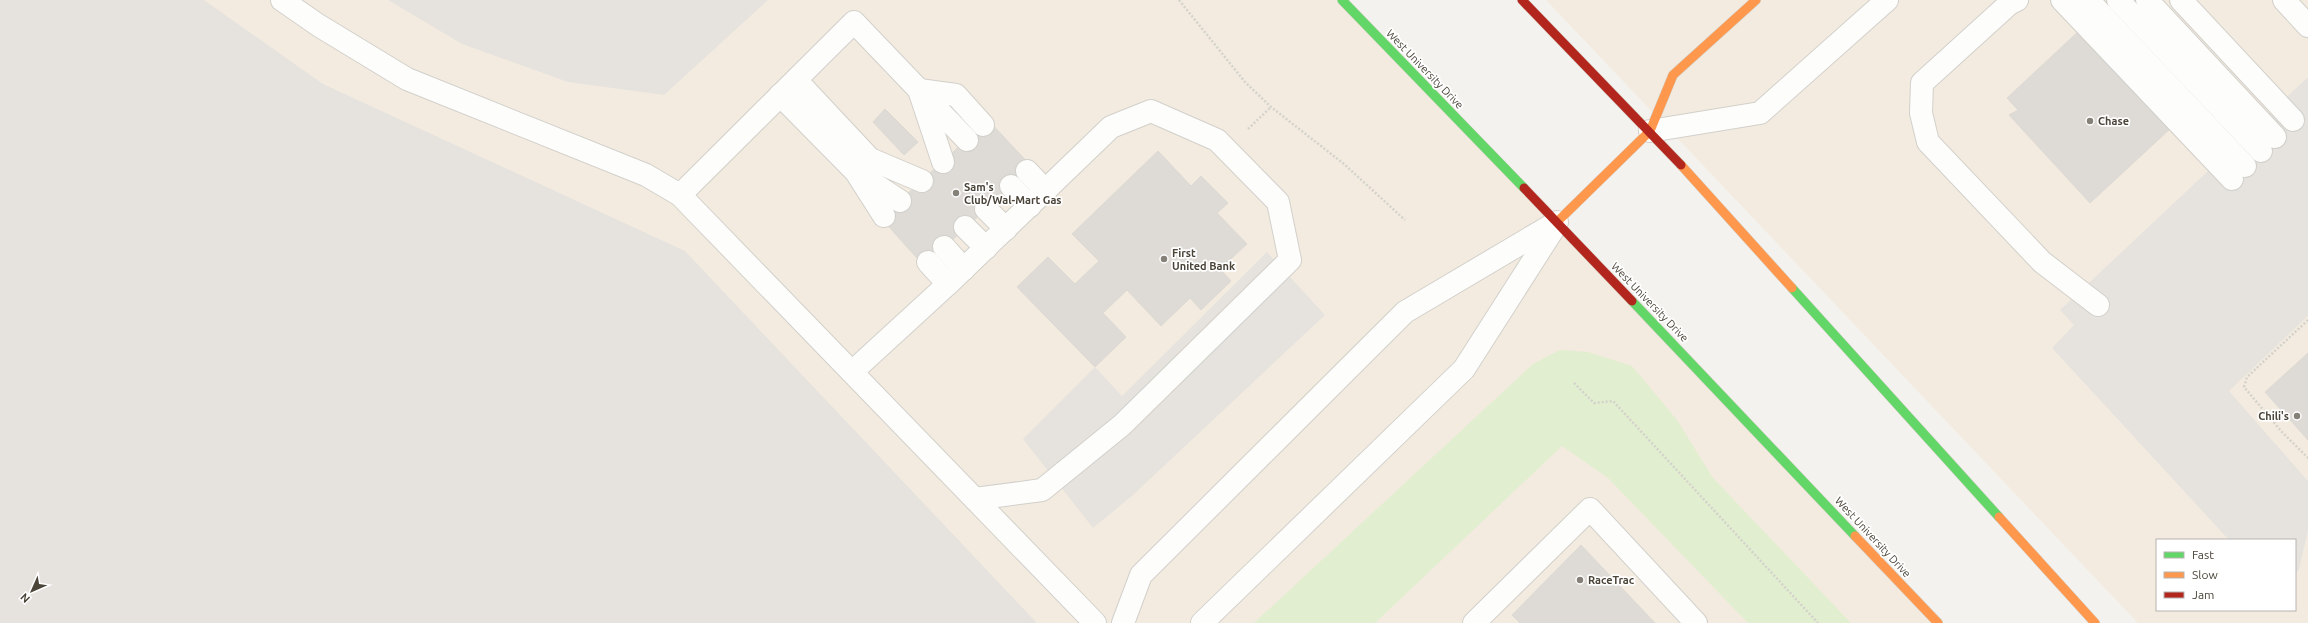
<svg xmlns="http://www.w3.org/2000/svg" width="2308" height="623" font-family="Ubuntu,sans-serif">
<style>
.commercial{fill:#f3ebdf;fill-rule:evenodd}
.green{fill:#e1eecf}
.parking{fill:#e6e3df}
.building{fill:#dedbd6;stroke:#dcd9d4}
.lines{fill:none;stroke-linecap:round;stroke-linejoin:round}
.lane-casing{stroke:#d2d0cb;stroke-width:24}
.street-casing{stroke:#d2d0cb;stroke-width:24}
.fast-casing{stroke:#d3cfc5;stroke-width:10}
.slow-casing{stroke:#d3cfc5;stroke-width:10}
.jam-casing{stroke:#d3cfc5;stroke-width:10}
.path{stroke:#d3d2cc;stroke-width:2.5;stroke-dasharray:2 2;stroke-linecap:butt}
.lane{stroke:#fdfdfc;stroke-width:22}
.street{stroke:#fdfdfc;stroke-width:22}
.fast{stroke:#63d668;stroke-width:9}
.slow{stroke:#ff974d;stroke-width:9}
.jam{stroke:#b3261e;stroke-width:9}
.poi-dot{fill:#868178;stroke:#fff;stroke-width:1.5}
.labels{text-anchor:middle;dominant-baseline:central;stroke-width:3.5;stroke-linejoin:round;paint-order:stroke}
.street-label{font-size:11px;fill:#4b4439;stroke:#fff}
.poi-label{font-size:11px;font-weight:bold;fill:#4b4439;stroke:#fff;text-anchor:start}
</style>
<rect width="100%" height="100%" fill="#f4f2ee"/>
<g class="commercial">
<path d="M0,0H1342L1938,623H0Z"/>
<path d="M1546,0H2308V623H2138ZM2157,540H2295V610H2157Z"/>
</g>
<path class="green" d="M1560,350L1588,352L1632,366L1677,420L1713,478L1851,623H1748L1608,478L1562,446L1375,623H1254L1533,364Z"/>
<g class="parking">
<path d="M0,0H204L323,84L685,251L1037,623H0Z"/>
<path d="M388,0H768L664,95L568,82L462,44Z"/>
<path d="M2308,77V316L2229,391L2308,481V530L2299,570L2295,574V540H2229L2052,348L2074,325L2060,310Z"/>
<path d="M1267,252L1325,315L1133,495L1093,528L1023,439L1095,367L1122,396Z"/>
</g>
<g class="building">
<path d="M2081,29L2172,127L2090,203L2009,115L2018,110L2007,98Z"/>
<path d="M885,109L918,142L904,155L873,122Z"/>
<path d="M988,120L1032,167L924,266L881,218Z"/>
<path d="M1158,151L1191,186L1201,176L1228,203L1217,213L1247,244L1220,269L1231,281L1201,310L1190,298L1161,326L1127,290L1103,313L1126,337L1095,367L1017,287L1048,257L1075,284L1099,261L1072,234Z"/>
<path d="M2308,353V440L2265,392Z"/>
<path d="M1581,545L1655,623H1520L1512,615Z"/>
</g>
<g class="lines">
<g class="lane-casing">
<g id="lane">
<path d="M282,0L318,25L407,79L646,175L680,195L1095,623"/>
<path d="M2017,0L2009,4L1922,83L1921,113L1928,142L2042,262L2098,305"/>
<path d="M2062,0L2232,179"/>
<path d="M2088,0L2245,166"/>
<path d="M2118,0L2261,151"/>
<path d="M2147,0L2275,137"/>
<path d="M2181,0L2293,120"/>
<path d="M2284,0L2308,26"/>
<path d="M796,80L870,159L922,181"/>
<path d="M780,95L856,172L884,216"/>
<path d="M943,162L919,90L956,95L983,125"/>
<path d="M1027,171L1046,191"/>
<path d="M862,176L900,201"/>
<path d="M1011,186L1030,206"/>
<path d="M680,195L854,22L967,140"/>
<path d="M986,209L1006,229"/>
<path d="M965,227L986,248"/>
<path d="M944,247L964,269"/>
<path d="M928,262L948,284"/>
<path d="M852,372L948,284L1111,127L1151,111L1217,140L1278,202L1290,260L1122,425L1042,490L975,499"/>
<path d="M1123,623L1141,575L1405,312L1557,222"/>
<path d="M1202,623L1464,369L1556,225"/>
<path d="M1474,623L1590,509L1696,623"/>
</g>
</g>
<g class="street-casing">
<path id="street" d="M1650,131L1760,113L1887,0"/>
</g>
<g class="fast-casing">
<g id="fast">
<path d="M1342,0L1524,188"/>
<path d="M1792,288L1999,517"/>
<path d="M1632,301L1855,536"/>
</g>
</g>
<g class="slow-casing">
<g id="slow">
<path d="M1681,165L1792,288"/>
<path d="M1557,222L1650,131L1673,75L1756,0"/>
<path d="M1999,517L2095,623"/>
<path d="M1855,536L1938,623"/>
</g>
</g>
<g class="jam-casing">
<g id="jam">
<path d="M1522,0L1681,165"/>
<path d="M1524,188L1632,301"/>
</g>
</g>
<g class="path">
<path d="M1179,0L1245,82L1271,107L1344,164L1405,220"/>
<path d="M1248,129L1271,107"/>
<path d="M2308,320L2247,377L2244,387L2281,431L2308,458"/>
<path d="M1574,383L1594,403L1613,401L1818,623"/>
</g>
<use href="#lane" class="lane"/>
<use href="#street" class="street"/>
<use href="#fast" class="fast"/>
<use href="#slow" class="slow"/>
<use href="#jam" class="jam"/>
</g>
<g class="poi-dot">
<circle cx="2090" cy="121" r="4"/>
<circle cx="956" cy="193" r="4"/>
<circle cx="1164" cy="259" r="4"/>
<circle cx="2297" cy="416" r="4"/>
<circle cx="1580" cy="580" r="4"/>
</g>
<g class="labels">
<g class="street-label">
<text transform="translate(1425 69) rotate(46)">West University Drive</text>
<text transform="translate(1650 302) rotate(46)">West University Drive</text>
<text transform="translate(1873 537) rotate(47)">West University Drive</text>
</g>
<g class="poi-label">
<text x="2098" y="121">Chase</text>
<text x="964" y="187">Sam's<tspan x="964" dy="13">Club/Wal-Mart Gas</tspan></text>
<text x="1172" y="253">First<tspan x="1172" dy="13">United Bank</tspan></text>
<text x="2289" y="416" text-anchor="end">Chili's</text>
<text x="1588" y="580">RaceTrac</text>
</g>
</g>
<rect x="2156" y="539" width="140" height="72" fill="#ffffff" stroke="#b7b4b0"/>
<rect x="2164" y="552" width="20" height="6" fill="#63d668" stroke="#b7b4b0"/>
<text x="2192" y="559" font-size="12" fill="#4b4439">Fast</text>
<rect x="2164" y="572" width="20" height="6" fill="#ff974d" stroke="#b7b4b0"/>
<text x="2192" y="579" font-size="12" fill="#4b4439">Slow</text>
<rect x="2164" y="592" width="20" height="6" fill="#b3261e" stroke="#b7b4b0"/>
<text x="2192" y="599" font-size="12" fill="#4b4439">Jam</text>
<g transform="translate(32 591) rotate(225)" stroke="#ffffff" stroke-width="3" paint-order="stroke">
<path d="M0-3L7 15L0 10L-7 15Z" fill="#4b4439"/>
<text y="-6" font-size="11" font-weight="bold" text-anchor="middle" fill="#4b4439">N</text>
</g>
</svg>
